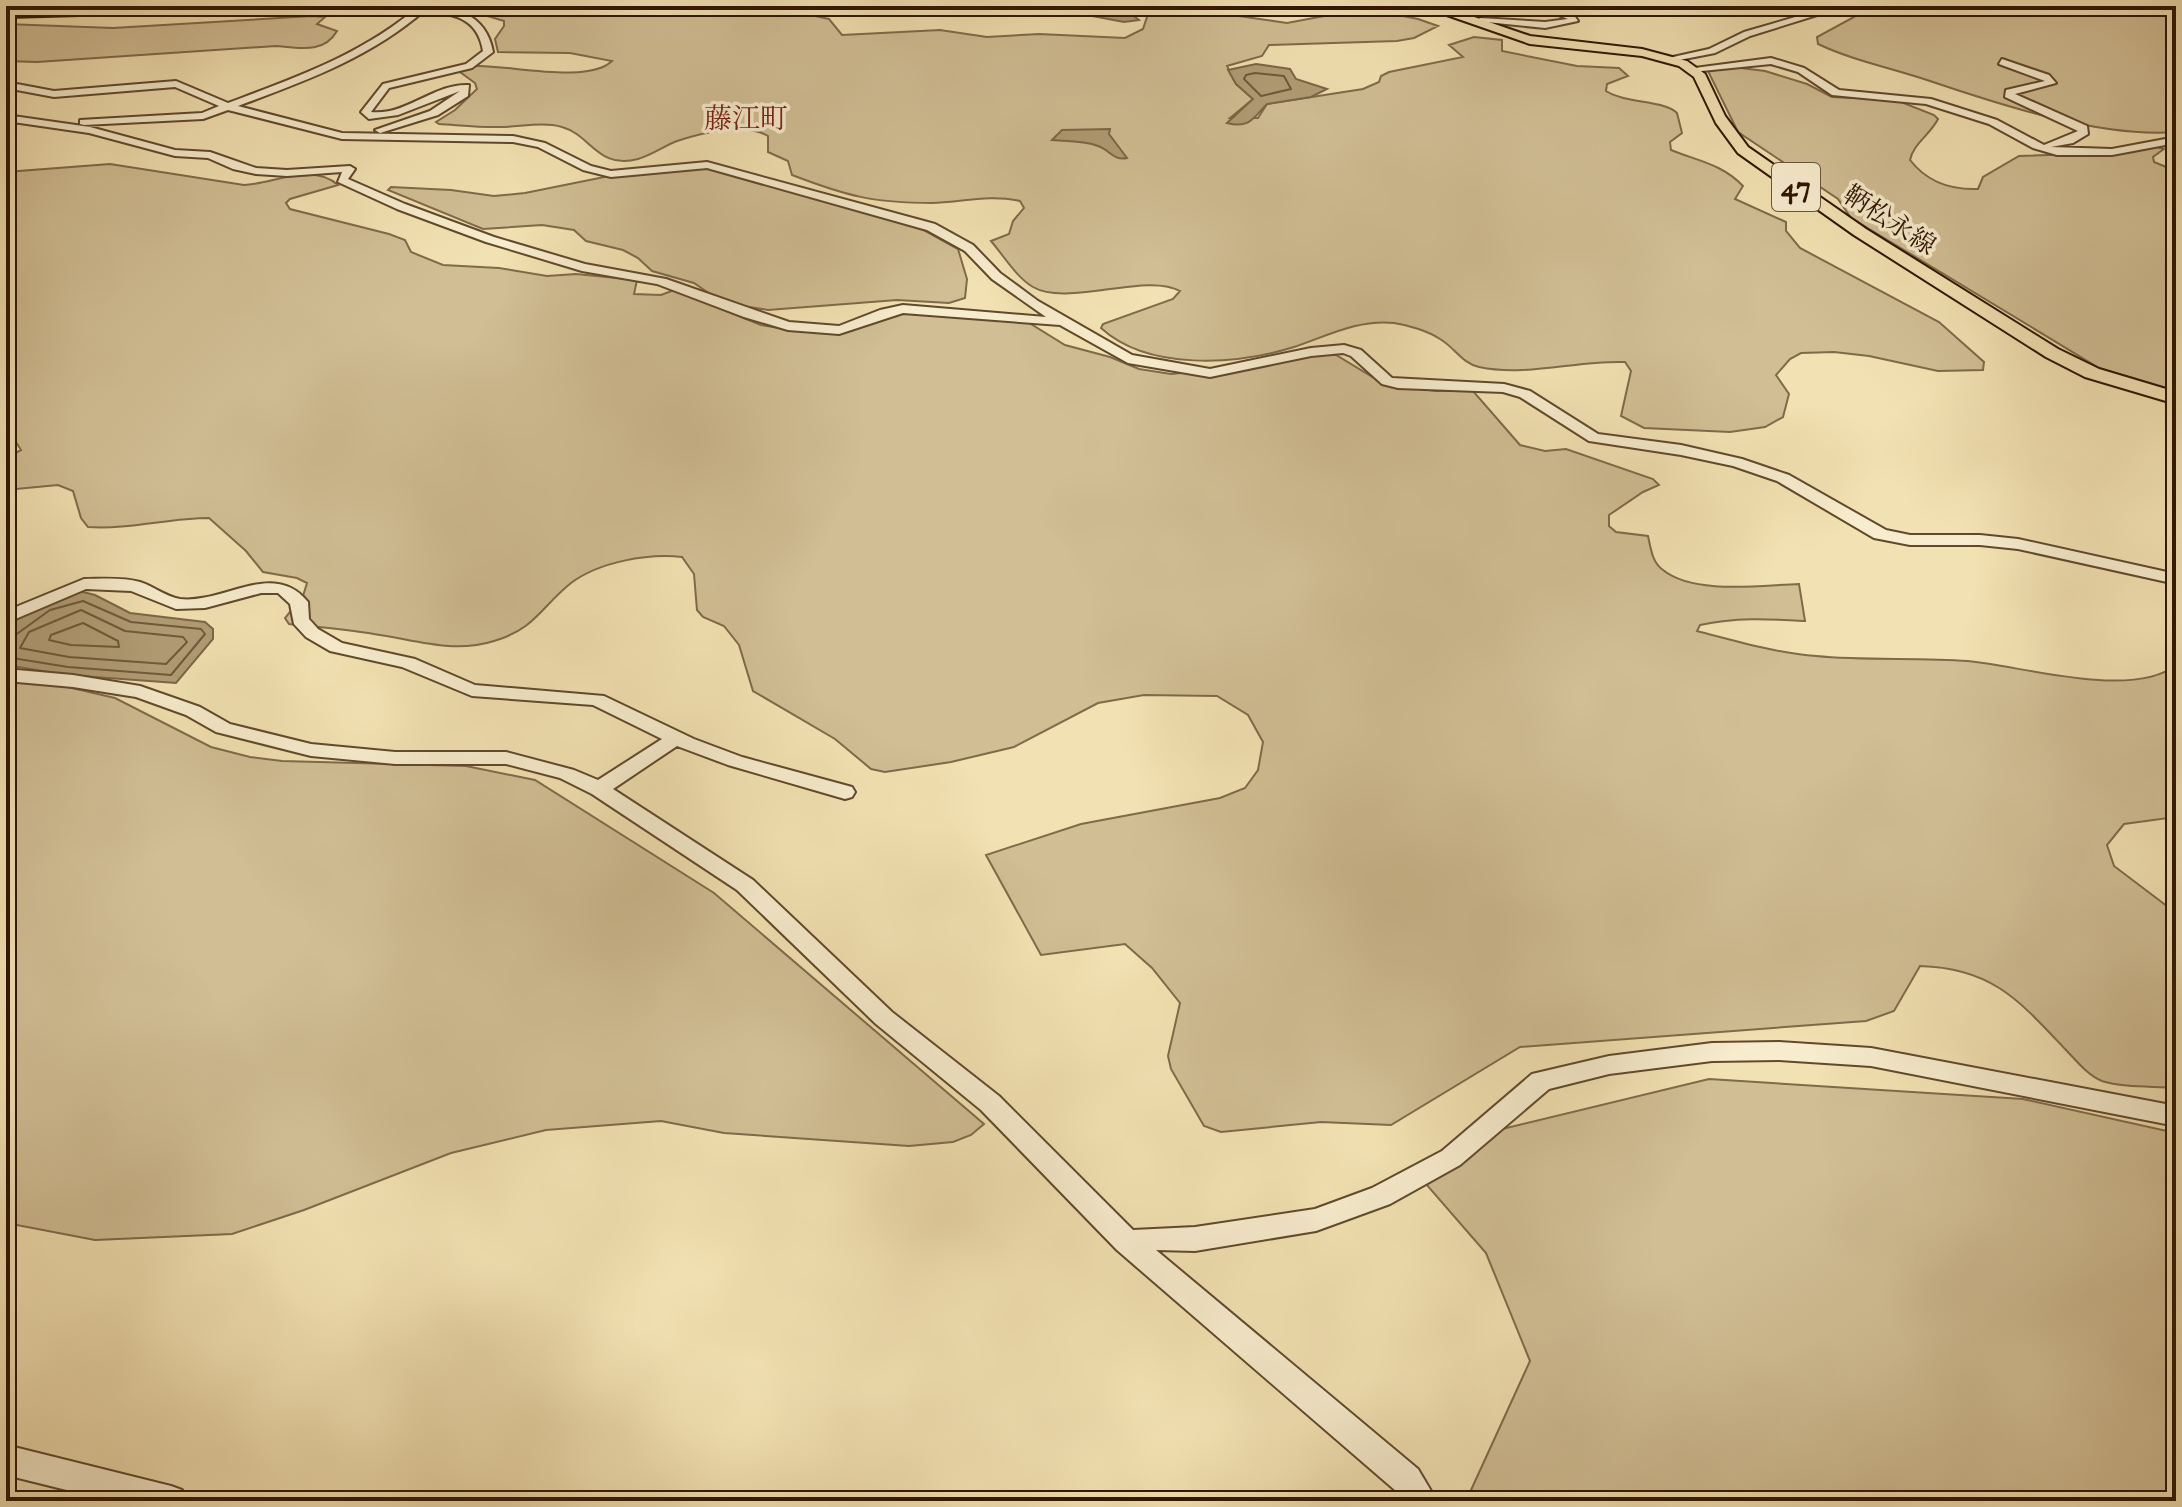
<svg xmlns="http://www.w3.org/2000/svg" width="2182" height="1507" font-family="'IM FELL DW Pica','Noto Serif JP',serif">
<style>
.green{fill:#d1be94;stroke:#806a4a;stroke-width:2}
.water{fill:#b09c75;stroke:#7c6646;stroke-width:2}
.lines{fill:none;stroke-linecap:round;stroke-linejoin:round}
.shore{stroke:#70593a;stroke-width:2}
.minor-casing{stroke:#60492c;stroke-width:4}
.major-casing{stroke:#2f1600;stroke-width:4}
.minor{fill:#f7eccd;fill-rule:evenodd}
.major{fill:#f2e1b2;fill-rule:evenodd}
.labels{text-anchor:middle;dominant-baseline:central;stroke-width:7;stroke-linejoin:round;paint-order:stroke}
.far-street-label{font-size:26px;fill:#2f1600;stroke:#f7eccd}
.far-quarter-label{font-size:28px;fill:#7a1f14;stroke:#f7eccd}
.shield{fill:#f7eccd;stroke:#6b563e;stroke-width:2}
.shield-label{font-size:28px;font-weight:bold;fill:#2f1600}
</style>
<rect width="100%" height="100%" fill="#f2e1b2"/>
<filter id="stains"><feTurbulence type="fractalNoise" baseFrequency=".0025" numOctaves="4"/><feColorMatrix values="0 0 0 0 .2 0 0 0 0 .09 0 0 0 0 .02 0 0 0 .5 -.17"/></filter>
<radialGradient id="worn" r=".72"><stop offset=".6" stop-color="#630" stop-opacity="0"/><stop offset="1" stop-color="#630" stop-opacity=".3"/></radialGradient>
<g class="green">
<path d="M477,6H644L680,11L815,16L829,19L842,35L940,30L987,37L1039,34L1125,38L1143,29L1148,14L1153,11L1189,9L1287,23L1351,11H1379L1418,19L1438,26L1414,38L1397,41L1269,45L1262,56L1227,66L1236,84L1253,99L1230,118H1258L1267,104L1363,89L1379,82L1381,76L1389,72L1463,57L1449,45L1474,37L1502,40V51L1577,66L1619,68L1628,76L1607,84L1606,91C1627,104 1664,100 1677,113L1682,133L1670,142L1671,150C1698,161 1722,164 1743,186L1735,199L1786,222V231L1800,248L1939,322L1984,362L1983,370L1938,371L1869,356L1834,352L1801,353L1790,359L1776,375L1789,394L1783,417L1765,427L1730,432L1644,428L1621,416L1631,371L1625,362C1577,360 1527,377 1479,367C1463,364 1454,347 1440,339C1428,331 1408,325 1394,323C1358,319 1327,336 1294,347C1236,365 1148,371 1101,328L1103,324L1173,299L1180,291C1147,272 1067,307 1033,287C1017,278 1003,255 991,241L1009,234L1013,221L1024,208L1020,201C991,194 961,202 932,203C873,203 847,196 792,175L788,161L768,152V136C744,122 702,133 677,141C664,146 652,155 638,159C598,170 591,135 562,127C541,121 516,128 495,127C476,127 457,125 439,124L436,122L455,110L477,89L475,83L460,72L465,66C499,62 586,86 612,61L570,53L498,52L495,39L504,26V21L474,12Z"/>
<path d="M1874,6H2176V132C2101,138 2001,105 1930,81C1892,68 1854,61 1818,44L1817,37Z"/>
<path d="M312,16L325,17L317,24L337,31C324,54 299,48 276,46L37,62L6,61V24L113,28Z"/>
<path d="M1733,67L1765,71L1807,84L1832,97L1896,100L1934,115L1938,119C1930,135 1913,144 1910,160C1927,182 1951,190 1978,189L1983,177L2019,156L2117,153L2150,145L2164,149L2153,157L2154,162L2176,171V391L2099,368L1851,218L1838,199L1738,132L1707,69Z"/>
<path d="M110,164L244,185C273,184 312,162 338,185L290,199L286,203L290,209L389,234L405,240L411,252L443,265L499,268L547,276L576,274L637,280L634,294L661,295L674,290L761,325L786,329L823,332L902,311L1026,321L1065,345L1110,357L1139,369L1171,374L1241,367L1305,355H1336L1381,382L1392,385L1436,391H1473L1520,445L1545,451L1566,449L1653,479L1659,485L1643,492L1609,515V526L1616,532L1648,536C1651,549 1652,562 1663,570C1694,595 1761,585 1799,584L1805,621C1769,619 1736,617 1700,625L1697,631C1736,641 1776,653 1816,656C1867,661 1918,657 1968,661C2022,666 2132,700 2176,665V817L2124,824L2107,845L2114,866L2176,913V1088C2153,1086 2124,1088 2102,1081C2088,1076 2075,1059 2065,1049C2018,999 1991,968 1920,966L1894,1011L1866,1021L1520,1047L1391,1125L1321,1122L1221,1132L1204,1126L1171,1069L1168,1056L1180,1003L1152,968L1125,944L1041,955L986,855L1081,824L1220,798L1245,788L1258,770L1263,742L1248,715L1217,696L1144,695L1098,703L1014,747L951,762L885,772L871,769L835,739L753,691L739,645L724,626L703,617L697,610L694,574L682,557C648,553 599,562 571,583C541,607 535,629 494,641C453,654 416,640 374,634C346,629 317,627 289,624L285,618L303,596L307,583L297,578L263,572L246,551L209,518C168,518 129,530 88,527L81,518L73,491L58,485L6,490V458L21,450L16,442L6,438V172Z"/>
<path d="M705,168L744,172L911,223L958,249L967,279L965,298L949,303L897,300L768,310L723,303L694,283L652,271L638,258L623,250L586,241L574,230L542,225L483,229L388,190L391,187L451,190L494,196L525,193L644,169Z"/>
<path d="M6,678L59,685L115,698L211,747L250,757L282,761L466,766L535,780L714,893L984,1124L971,1135L953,1142L909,1146L724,1133L661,1121L546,1130L451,1153L304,1210L232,1234L95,1240L6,1223Z"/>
<path d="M1709,1079L2023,1099L2176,1133V1501H1466L1530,1361L1486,1253L1419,1176L1469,1137Z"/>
</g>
<g class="water">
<path d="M950,6C984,6 1120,0 1139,20L1124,22L1071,12L943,11L944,8Z"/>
<path d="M1256,64L1290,69L1296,79L1327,89L1311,97L1267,104C1254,117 1250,129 1227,123L1253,99L1236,84L1228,70Z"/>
<path d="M1110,129L1109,134L1127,158C1113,161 1110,150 1098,146C1082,140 1068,142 1052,140L1062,130Z"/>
<path d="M79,591L95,595L130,613L205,622L213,629V639L176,683L67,675L6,665C6,655 4,641 7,632C18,608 57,600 79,591Z"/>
</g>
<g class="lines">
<g class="shore">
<path d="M1255,73L1284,76L1291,89L1261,96L1244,79L1246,75Z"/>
<path d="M81,610L125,631L183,637L187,642L166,664L69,657L20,648L29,632Z"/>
<path d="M83,623L118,641L119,647L71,645L49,640L51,635Z"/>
<path d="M6,637L14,636L50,610L83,601L131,622L201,629L205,634L171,675L68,667L6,657"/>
</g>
<g class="minor-casing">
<g id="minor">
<path d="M6,6H96L111,11L107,14L89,10L6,9Z"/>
<path d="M419,6C454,6 486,13 493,52L472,68L389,88L371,112C406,116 434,83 469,85L468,96L438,115L380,133L375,130L430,111L460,91L398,115L369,119L361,112L383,84L466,64L483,51C478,18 454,14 425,10C370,58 305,81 238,106L342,133L513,136L545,143L591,166L611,171L707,162L935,224L973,245L1000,273L1038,301L1132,355L1210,369L1311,348L1344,345L1361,350L1392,378L1504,384L1530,391L1598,434L1681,445L1742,459L1789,475L1886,530L1910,535H1980L2018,539L2176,574V584L2018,549L1980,545H1910L1874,538L1777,481L1733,466L1681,455L1589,441L1520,397L1503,392L1398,388L1382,384L1351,356L1343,353L1311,356L1210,377L1128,363L1060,325L903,313L839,334L788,330L744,317L657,284L582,271L486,242L397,209L338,182L342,172L287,176L256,174L233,169L208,158L175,156L89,133L6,121V115L90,127L175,150L210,152L256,168L287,170L350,166L355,169L348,179L405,204L494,237L585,264L666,279L789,322L839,326L880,310L903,305L1046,317L992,279L965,251L927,230L707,168L611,177L583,170L538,147L513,142L342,139L228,110L203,119L84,125L80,124V120L202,113L219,106L175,87L54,97L6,88V82L54,91L176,81L228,103C297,77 363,54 419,6Z"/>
<path d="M1536,6L1565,10L1614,6L1573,14L1578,21L1545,28L1476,21L1480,18L1545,22L1568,19Z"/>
<path d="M1833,6H1846L1750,36L1715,53L1669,62L1664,59L1709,49L1744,32Z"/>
<path d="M1771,58L1804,68L1839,90L1931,99L1997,120L2044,145L2078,131L2005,97L2006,90L2045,81L1999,64L2002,59L2049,75L2056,83L2015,94L2087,126L2088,134L2073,143L2051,147L2112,149L2176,137V143L2112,155H2057L2033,148L1989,124L1926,104L1832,95L1798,72L1771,64L1692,72L1687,69Z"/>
<path d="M84,579C101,579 123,577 140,582C153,586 166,597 180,599C224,604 273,559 308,602L309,619L318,629L342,643L415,659L475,685L604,696L694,739L742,757L852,787L855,792L852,797L845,799L728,765L677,746L613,789L753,880L892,1012L999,1096L1133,1230L1195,1227L1315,1209L1372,1188L1442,1151L1532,1074L1609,1056L1712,1043L1779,1042L1871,1048L2176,1106V1126L1871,1066L1779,1060L1712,1061L1609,1074L1549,1089L1460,1165L1390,1204L1316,1231L1195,1251L1156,1250L1418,1469L1437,1501H1403L1396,1491L1117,1250L981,1110L876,1024L737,890L592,794L560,778L506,764H395L311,756L216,732L186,715L136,697L73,687L6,681V669L73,675L140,686L200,707L230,724L311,744L395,752H506L574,770L598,780L662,739L593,705L472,696L402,667L330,651L306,637L294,624L290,604L278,593H261L205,608L176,609L131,591L86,589L6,623V611Z"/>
<path d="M6,1445L171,1486L182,1490L187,1501H111L6,1475Z"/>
</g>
</g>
<g class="major-casing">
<g id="major">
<path d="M174,6H303L297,9L6,17V11Z"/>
<path d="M1265,6H1370L1364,9L1310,12L1271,9Z"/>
<path d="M1421,6L1445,7L1530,36L1642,49L1687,61L1705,74L1725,116L1748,147L1866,229L2058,349L2099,369L2176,392V404L2085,377L2046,357L1854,235L1738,153L1716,123L1694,77L1679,66L1642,56L1530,44Z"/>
</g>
</g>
<use href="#minor" class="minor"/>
<use href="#major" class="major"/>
</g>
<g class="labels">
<g class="far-street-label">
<text transform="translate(1889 221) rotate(33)">鞆松永線</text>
</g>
<g class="far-quarter-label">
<text x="746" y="119">藤江町</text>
</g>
<rect class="shield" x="1772" y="163" width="48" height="48" rx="6"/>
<g class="shield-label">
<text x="1796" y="187">47</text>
</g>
</g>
<rect width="2182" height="1507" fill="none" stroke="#f2e1b2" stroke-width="32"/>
<rect x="8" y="8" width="2166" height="1491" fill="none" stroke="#2f1600" stroke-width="4"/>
<rect x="16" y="16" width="2150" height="1475" fill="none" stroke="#2f1600" stroke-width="2"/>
<rect width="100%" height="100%" filter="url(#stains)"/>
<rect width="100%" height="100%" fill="url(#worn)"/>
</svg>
